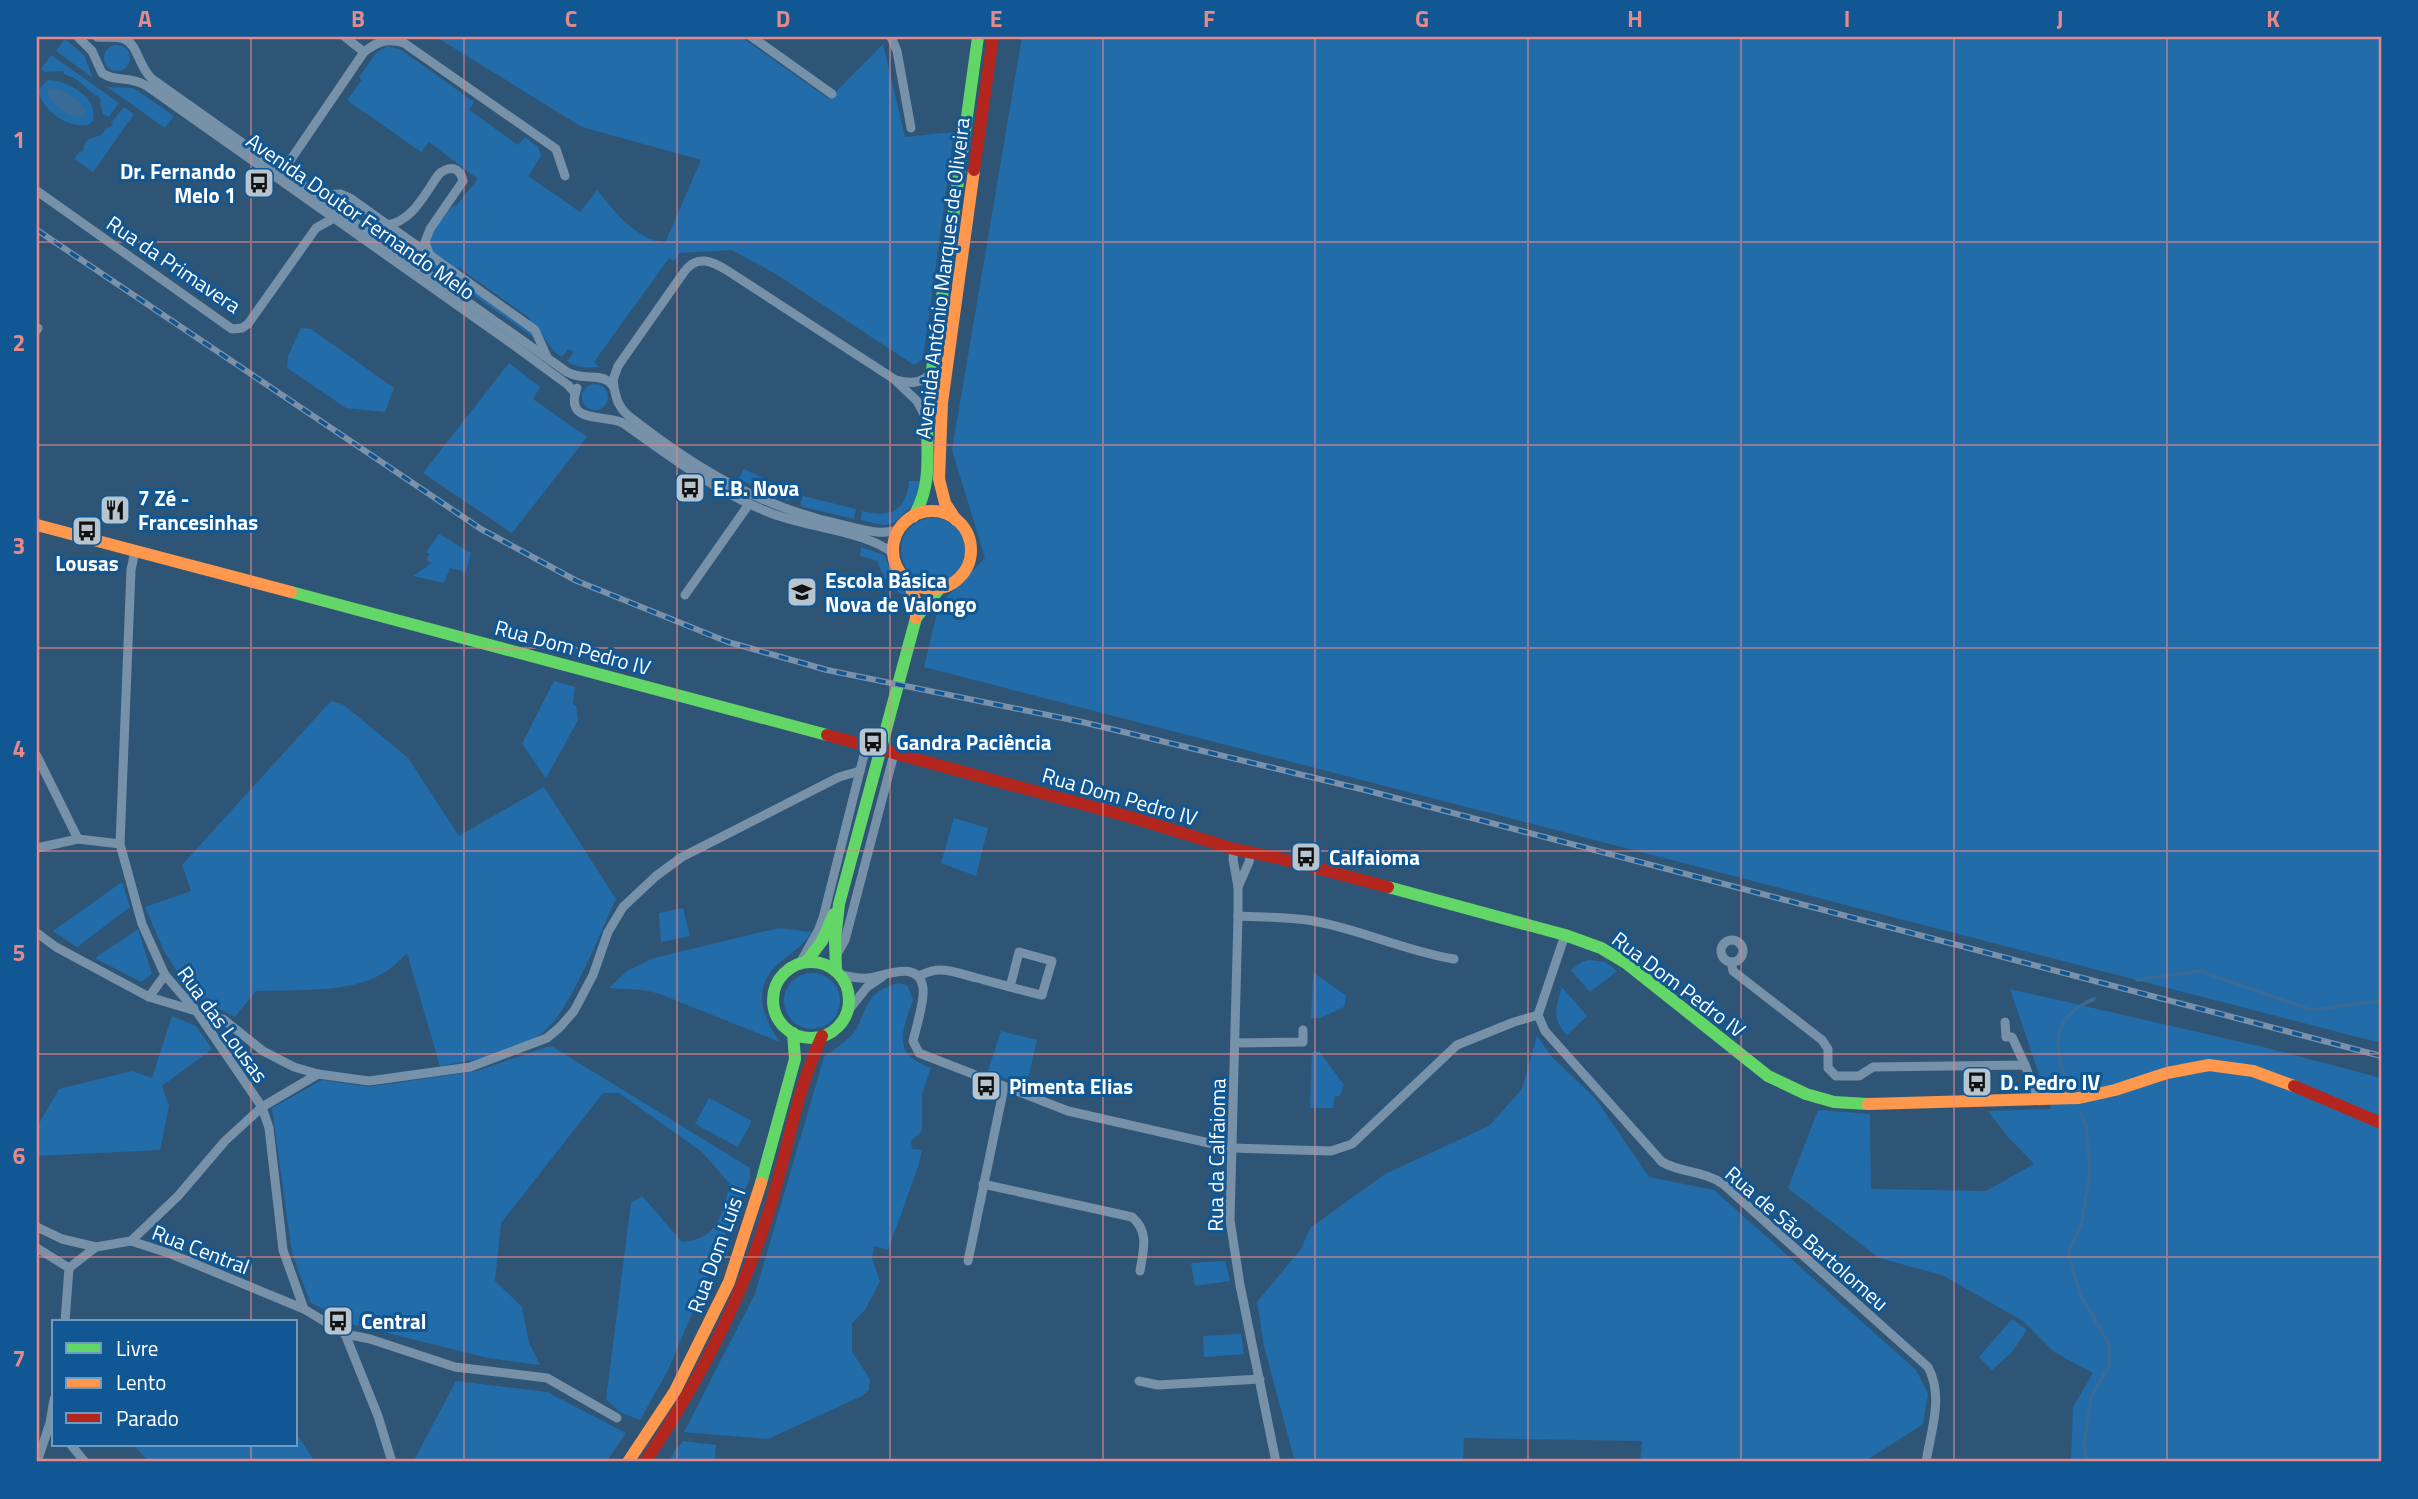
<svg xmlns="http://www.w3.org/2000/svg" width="2418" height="1499" font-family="'Titillium Web',sans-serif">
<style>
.green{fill:#226caa}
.water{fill:#396b96}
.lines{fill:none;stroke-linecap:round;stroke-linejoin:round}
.stream{stroke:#396b96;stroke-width:3.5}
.street{stroke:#7791a9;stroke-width:9}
.fast{stroke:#63d668;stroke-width:12}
.slow{stroke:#ff974d;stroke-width:12}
.jam{stroke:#b3261e;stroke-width:12}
.rail-casing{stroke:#7a91a9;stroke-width:6}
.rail{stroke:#115794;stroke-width:3.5;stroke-dasharray:10;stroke-linecap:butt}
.grid{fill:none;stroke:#e88989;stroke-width:2;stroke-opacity:0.55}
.labels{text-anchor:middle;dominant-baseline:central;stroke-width:6;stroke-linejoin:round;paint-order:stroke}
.poi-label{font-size:21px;font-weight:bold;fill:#fff;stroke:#115794;text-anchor:start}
.street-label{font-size:21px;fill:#fff;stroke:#115794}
.neatline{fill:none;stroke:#e88989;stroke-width:2.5}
.grid-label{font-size:23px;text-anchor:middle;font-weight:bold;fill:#e88989}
</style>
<rect width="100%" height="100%" fill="#2f5576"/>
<g class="green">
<path d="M436,37H741L829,99L883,44L905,137L954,132L923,359L914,365L776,274L732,250L680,253L673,261L669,258L594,362L599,367C586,368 578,368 567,361L574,352L568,349L562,357C544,345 546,333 529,321L531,319L458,267L456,270L435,256L429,242L432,233L451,207L457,205L478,179L429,142L421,152L347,100L362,80L359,77L377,52L388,46L401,50L474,102L469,110L518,145L525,137L538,147L541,156L528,176L580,212L597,190C616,213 634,238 665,243L701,160L582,127Z"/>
<path d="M1022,37H2381V1043L924,667L939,605L985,558L952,450Z"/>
<path d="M65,39L84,55L93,78L56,51Z"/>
<circle cx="117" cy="58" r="13"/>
<path d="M51,55L119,103L109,117L103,114L100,103L101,101L98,95L96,96L76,79L64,74V71L45,72L41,69Z"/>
<path d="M48,80C68,80 99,98 93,121L88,125C66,128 43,111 38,90Z"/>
<path d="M107,87L132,88L138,91L174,116L165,128Z"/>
<path d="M124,107L134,114L93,172L74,159L80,151L82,152L84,149L83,147L87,140L101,135L108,127L110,128L113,124L111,123Z"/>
<path d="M336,198L346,200L533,332L536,339Z"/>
<path d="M301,328L311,329L394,388L385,412L346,408L287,368L288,356Z"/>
<path d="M509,363L540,387L533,399L587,437L512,533L423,473Z"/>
<circle cx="595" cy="397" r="13"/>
<path d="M744,469L792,492L788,501L738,479Z"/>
<path d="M909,481H920L914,504L894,523L882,525L861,520L862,511C891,518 906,511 909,481Z"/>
<path d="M803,496L856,509L854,519L800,506Z"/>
<circle cx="933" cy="550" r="32"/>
<path d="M439,534L471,553L466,572L450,568L444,583L413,576L432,563L426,560L430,554L426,552Z"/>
<path d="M861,547L884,555L893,574L908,596C891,593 883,576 877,561L860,556Z"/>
<path d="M554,681L575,687L573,704L576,706L578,720L546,778L522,744Z"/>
<path d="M331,701L344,705L408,758L459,836L544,787L616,899C601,930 569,1014 543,1032C514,1053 475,1060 440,1066L407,953C402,957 397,964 391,968C355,995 298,989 256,991L235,1017L193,995L165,953L145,907L191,891L182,865Z"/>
<path d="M954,818L988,828L976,876L941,863Z"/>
<path d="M122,882L130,907L77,947L53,931Z"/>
<path d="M683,908L690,936L661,942L659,913Z"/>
<path d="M779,928L812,932C799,950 790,953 776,966C752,989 763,1019 780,1042L657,993L642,990L609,988L627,971L654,958Z"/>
<path d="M138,929L152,974L141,982L95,958Z"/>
<path d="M1589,960L1605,962L1617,971L1590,992L1571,970L1582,962Z"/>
<path d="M1313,972L1346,996L1344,1007L1320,1018H1311Z"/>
<circle cx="812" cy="1001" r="28"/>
<path d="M898,983L907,985L913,1000C902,1032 891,1053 931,1068L922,1094V1131L911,1141L912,1149L922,1150L918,1167L888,1250L874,1246L872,1258L880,1281L865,1310L852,1323V1352L870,1379L869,1390L862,1396L768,1439L684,1432L755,1294L824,1057C834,1049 848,1041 855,1031C869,1006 865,993 898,983Z"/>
<path d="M1562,987L1587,1016L1567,1035C1551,1019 1556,1006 1562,987Z"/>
<path d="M2010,989L2263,1047L2381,1078V1462H2071L2073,1407L2093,1373L2054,1352L2023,1321L1942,1275L1879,1258L1788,1188L1818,1110L1870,1114L1871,1189L1986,1191L2034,1164L2008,1137L1988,1111L2051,1109Z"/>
<path d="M172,1016L196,1026L212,1049L162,1086L169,1106L160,1150L37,1156V1127L59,1089L132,1071L152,1078Z"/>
<path d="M1001,1031L1037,1040L1026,1087L988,1071Z"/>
<path d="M1537,1036L1552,1057L1595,1098L1649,1177L1714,1190L1916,1370L1928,1394L1923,1424L1864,1462H1640L1642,1441L1464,1438L1463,1462H1295L1264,1346L1257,1302L1301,1249L1310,1228L1385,1174L1489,1126L1522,1089Z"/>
<path d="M547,1047H553L750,1168V1178L667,1372L640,1420L620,1412L606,1399L631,1203L642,1196L682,1242C719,1239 722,1214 730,1184L702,1152L619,1093H603L501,1223L495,1281L522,1307L529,1343L540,1365L488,1358L351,1324L310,1302L292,1253L272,1108L322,1080L369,1087L477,1071Z"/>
<path d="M1319,1051L1344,1085L1340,1096H1335L1333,1108H1310L1312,1052Z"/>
<path d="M709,1098L752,1121L738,1147L695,1124Z"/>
<path d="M1225,1261L1230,1281L1195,1286L1191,1263Z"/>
<path d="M2012,1319L2027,1330L2012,1352L1992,1370L1979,1357Z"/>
<path d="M1241,1334L1244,1354L1204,1357L1203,1336Z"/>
<path d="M456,1381L547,1392L626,1433L606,1462H413Z"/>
<path d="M296,1433L315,1462H150L133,1445H296Z"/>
<path d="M683,1441L716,1445L715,1462H669L675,1450Z"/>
</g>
<path class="water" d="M53,88C67,91 78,99 86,111L84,117C69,120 54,106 47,93L48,90Z"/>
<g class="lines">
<g class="stream">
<path d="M2137,980L2200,971L2311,1010L2381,1001"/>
<path d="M2069,1086C2052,1047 2051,1016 2094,999"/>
<path d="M2081,1114L2086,1127L2090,1170L2082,1222L2068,1253L2080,1294L2109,1344V1365L2091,1397L2084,1445L2087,1462"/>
</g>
<g class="street">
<path d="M78,37L92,51L102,73C117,83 128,75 147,86L515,346L568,385L575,393"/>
<path d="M97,37C106,38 116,36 124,39C138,44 138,66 152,79L567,372C583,381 596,373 608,381C617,387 614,396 619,404C622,410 628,416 634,420C701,472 763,508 847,526C865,530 882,536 900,529"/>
<path d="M345,37L364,52C378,41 388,38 404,43L556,149L565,176"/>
<path d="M752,37L832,94"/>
<path d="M891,37L897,51L911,128"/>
<path d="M283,171L364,52"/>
<path d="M37,191L232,329L242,328L248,324L316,228L334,218"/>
<path d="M317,195L341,194L350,198L535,330L547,357"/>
<path d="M387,225C413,221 425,193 439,174C450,165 460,167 463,181L430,229L425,242L429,253"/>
<path d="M37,330L38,328"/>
<path d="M896,380C910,384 925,384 932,370"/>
<path d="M614,387L613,380L618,366L684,272C697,254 712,261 728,271L894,379L917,401L926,418"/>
<path d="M577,388C563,425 606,414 623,423C669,456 715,491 768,512C803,527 868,531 894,554"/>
<path d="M135,551L131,570L120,844L142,924L165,975L197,1012L262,1107L269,1128L283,1250L304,1309"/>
<path d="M685,595L749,504"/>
<path d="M37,756L78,839"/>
<path d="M37,848L78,839L120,844"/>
<path d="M1234,849L1233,859L1238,887V916L1230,1220L1240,1285L1276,1462"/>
<path d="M1238,887L1249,862L1251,852"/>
<path d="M1238,916C1261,917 1285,917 1308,920C1358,928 1404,951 1454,959"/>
<path d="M37,933L56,947L149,997L223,1019L263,1051L294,1067L318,1074L369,1081L470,1067L547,1038L560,1027L574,1011L593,975L608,932L623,907L656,876L682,857L839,777L860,771"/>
<path d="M1565,935L1538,1015L1545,1031L1662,1162C1681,1173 1705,1171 1723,1184L1928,1367C1944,1397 1931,1430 1926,1462"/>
<circle cx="1732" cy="951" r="11"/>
<path d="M836,956L845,940L894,754"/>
<path d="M1731,962L1733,971L1822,1040L1828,1049V1068L1836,1076H1859L1873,1067L2025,1065L2039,1101"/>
<path d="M800,963L818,931L823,918L866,747"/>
<path d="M841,975C850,977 859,979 868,978C886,976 919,959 923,988C925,1000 916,1028 913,1041L919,1053L1068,1111L1231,1148L1331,1151L1352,1144L1457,1045L1514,1022L1538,1015"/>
<path d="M919,976C926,973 931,970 940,970C952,970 965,975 977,978C999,984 1020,990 1042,995L1052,961L1019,952L1010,987"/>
<path d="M149,997L165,975"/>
<path d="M848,1011L867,987L882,977"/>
<path d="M2005,1022L2006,1037H2012L2025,1065"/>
<path d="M1235,1043L1303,1042V1030"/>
<path d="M983,1184L1132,1217C1150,1232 1143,1251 1140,1271"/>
<path d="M37,1227L62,1239L96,1247L131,1241L171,1254L304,1309L345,1334L370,1339L455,1367L547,1378L617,1418"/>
<path d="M131,1241L178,1196L225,1141L262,1107L318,1074"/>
<path d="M37,1248L69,1268"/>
<path d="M968,1261L1004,1087"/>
<path d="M69,1268L96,1247"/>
<path d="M65,1322L69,1268"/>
<path d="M345,1334L378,1416L392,1462"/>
<path d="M1139,1381L1158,1385L1260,1379"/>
<path d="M71,1445L85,1462"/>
<path d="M37,1462L50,1423L54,1399"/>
</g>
<g class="fast">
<path d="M913,517C932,488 927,454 927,421C928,401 931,381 933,362L978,37"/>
<path d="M291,592L827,735"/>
<path d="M1388,887L1565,935L1601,948L1626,963L1768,1076L1806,1094L1834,1102L1868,1104"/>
<path d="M807,961L822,941L834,914"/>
<circle cx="811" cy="1000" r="38"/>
<path d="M836,970L835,940L839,904L916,618L940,588"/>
<path d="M761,1183L795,1059L793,1033"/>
</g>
<g class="slow">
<circle cx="932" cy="550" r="39"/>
<path d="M956,520L945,503L939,479L942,403L974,170"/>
<path d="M37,525L291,592"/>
<path d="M907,579L915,599L916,618"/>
<path d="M1868,1104L2079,1098L2115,1090L2167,1073L2209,1065L2253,1071L2294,1086"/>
<path d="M628,1462L675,1391L729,1282L761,1183"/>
</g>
<g class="jam">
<path d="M974,170L993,37"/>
<path d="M827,735L1130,817L1234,849L1278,858L1388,887"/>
<path d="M2294,1086L2381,1123"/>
<path d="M645,1462C697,1385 740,1303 768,1214C787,1155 795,1093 822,1036"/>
</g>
<g class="rail-casing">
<path id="rail" d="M37,230L481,529L577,581L728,642L827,670L1082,722L1365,790L2381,1056"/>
</g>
<use href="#rail" class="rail"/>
</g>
<path class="grid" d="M251,37V1322M464,37V1462M677,37V1462M890,37V1462M1103,37V1462M1315,37V1462M1528,37V1462M1741,37V1462M1954,37V1462M2167,37V1462M37,242H2381M37,445H2381M37,648H2381M37,851H2381M37,1054H2381M37,1257H2381M251,1445V1462"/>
<defs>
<g id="bus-square" transform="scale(1.575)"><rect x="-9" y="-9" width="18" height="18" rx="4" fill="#b6c4cf" stroke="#115794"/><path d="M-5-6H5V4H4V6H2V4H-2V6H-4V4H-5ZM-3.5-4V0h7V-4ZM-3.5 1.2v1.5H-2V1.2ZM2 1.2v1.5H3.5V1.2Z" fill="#111"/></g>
<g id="restaurant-square" transform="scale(1.575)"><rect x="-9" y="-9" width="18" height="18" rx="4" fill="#b6c4cf" stroke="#115794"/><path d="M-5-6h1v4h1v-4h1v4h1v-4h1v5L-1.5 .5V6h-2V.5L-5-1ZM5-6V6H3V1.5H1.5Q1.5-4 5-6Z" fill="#111"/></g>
<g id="school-square" transform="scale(1.575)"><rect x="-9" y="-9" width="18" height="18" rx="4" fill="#b6c4cf" stroke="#115794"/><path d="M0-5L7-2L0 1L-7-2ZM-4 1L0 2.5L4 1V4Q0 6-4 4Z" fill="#111"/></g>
</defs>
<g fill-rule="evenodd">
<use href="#bus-square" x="259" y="183"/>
<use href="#bus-square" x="690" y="488"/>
<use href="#restaurant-square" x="115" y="510"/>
<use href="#bus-square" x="87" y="531"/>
<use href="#school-square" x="802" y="592"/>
<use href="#bus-square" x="873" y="742"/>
<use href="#bus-square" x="1306" y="857"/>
<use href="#bus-square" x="1977" y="1082"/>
<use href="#bus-square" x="986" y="1086"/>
<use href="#bus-square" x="338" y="1321"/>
</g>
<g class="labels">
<g class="poi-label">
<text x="236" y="171" text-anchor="end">Dr. Fernando<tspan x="236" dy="24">Melo 1</tspan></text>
<text x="713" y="488">E.B. Nova</text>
<text x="138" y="498">7 Zé -<tspan x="138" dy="24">Francesinhas</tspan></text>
<text x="87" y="563" text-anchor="middle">Lousas</text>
<text x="825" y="580">Escola Básica<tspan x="825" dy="24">Nova de Valongo</tspan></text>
<text x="896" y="742">Gandra Paciência</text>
<text x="1329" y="857">Calfaioma</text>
<text x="2000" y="1082">D. Pedro IV</text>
<text x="1009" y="1086">Pimenta Elias</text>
<text x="361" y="1321">Central</text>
</g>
<g class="street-label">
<text transform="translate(361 216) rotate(35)">Avenida Doutor Fernando Melo</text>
<text transform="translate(174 264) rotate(34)">Rua da Primavera</text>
<text transform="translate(942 278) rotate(-83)">Avenida António Marques de Oliveira</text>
<text transform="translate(573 647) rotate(15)">Rua Dom Pedro IV</text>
<text transform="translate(1120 796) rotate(16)">Rua Dom Pedro IV</text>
<text transform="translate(1679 984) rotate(37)">Rua Dom Pedro IV</text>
<text transform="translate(223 1024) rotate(54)">Rua das Lousas</text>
<text transform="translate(1216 1155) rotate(-89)">Rua da Calfaioma</text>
<text transform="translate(1807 1238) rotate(41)">Rua de São Bartolomeu</text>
<text transform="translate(201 1249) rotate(21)">Rua Central</text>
<text transform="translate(716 1250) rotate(-70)">Rua Dom Luís I</text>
</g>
</g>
<rect width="2418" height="1499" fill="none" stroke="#115794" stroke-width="77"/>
<rect x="52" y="1320" width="245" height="126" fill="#115794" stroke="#709abf" stroke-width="2"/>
<rect x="66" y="1343" width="35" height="10" fill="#63d668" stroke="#709abf" stroke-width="2"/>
<text x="116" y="1356" font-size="21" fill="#ffffff">Livre</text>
<rect x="66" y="1378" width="35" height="10" fill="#ff974d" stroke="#709abf" stroke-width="2"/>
<text x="116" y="1390" font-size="21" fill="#ffffff">Lento</text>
<rect x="66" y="1413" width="35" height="10" fill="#b3261e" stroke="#709abf" stroke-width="2"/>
<text x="116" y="1426" font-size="21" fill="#ffffff">Parado</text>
<rect x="38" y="38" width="2342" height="1422" class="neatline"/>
<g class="grid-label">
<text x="145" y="27">A</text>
<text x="358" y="27">B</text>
<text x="571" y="27">C</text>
<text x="783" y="27">D</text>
<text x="996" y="27">E</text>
<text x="1209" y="27">F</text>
<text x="1422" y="27">G</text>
<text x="1635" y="27">H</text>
<text x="1847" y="27">I</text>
<text x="2060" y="27">J</text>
<text x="2273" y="27">K</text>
<text x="19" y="148">1</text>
<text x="19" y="351">2</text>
<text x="19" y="554">3</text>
<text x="19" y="757">4</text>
<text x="19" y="961">5</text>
<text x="19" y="1164">6</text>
<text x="19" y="1367">7</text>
</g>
</svg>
